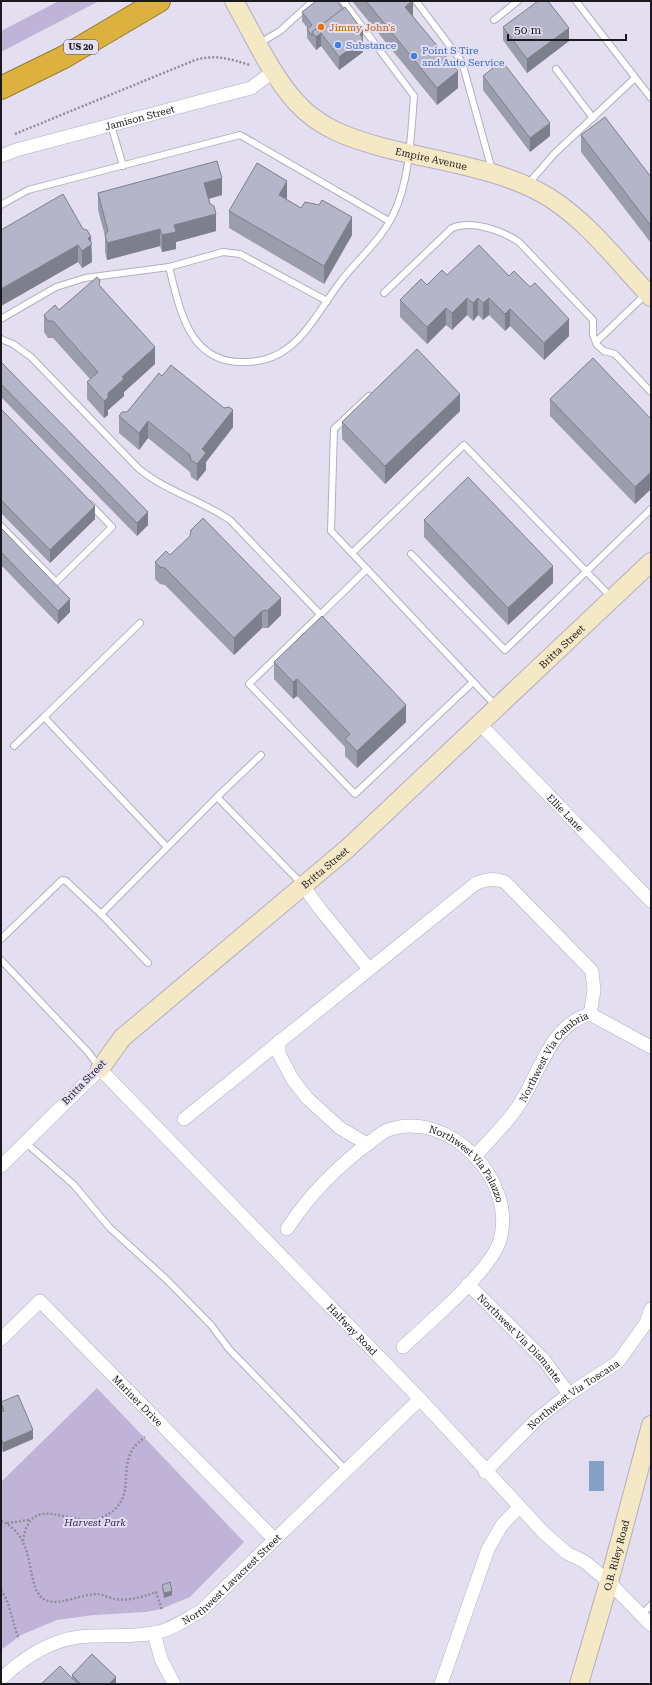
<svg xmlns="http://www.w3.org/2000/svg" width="652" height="1685" font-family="'Roboto Serif',serif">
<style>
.green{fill:#bfb4d8}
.water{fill:#85a1c8}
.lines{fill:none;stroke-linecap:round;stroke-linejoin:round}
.lane-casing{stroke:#b3aec0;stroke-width:8}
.street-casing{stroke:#b3aec0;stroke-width:14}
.secondary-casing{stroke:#b3aec0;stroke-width:20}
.highway-casing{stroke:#997c33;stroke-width:24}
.path{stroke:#918d9a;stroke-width:2.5;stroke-dasharray:2 2;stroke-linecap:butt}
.lane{stroke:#fff;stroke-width:6}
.street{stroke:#fff;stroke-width:13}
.secondary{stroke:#f5e8c5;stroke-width:18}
.highway{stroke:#ddb13e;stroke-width:22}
.wall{fill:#9b9cac}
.shaded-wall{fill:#7e7f8c}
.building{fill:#b4b5c8;stroke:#7e7f8c}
.food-dot{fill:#e8710a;stroke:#e4def1;stroke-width:1.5}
.shop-dot{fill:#3f7fe0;stroke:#e4def1;stroke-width:1.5}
.labels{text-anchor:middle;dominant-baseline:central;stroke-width:4;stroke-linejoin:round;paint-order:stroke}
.shield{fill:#e4def1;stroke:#57545e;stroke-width:1}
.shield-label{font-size:9px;font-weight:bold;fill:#1b191f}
.food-label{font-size:10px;fill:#c56008;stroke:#e4def1;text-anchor:start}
.shop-label{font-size:10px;fill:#366cbe;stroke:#e4def1;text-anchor:start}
.street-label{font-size:10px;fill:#1b191f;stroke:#e4def1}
.park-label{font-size:10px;font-style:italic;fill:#372057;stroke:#e4def1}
</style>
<rect width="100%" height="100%" fill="#e4def1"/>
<g class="green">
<path d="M59,1H99L1,52V31Z"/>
<path d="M97,1388L244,1542L190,1597L161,1609L146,1612L94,1615L57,1620L21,1635L1,1650V1482Z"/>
</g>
<rect class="water" x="589" y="1461" width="15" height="30"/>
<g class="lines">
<g class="lane-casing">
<g id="lane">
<path d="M416,1L462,62L492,170"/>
<path d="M576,1L651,98"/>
<path d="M494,20L518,1"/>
<path d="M260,43L280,31L313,1"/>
<path d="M556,69L593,118"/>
<path d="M111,125L123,166"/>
<path d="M528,184L555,153L635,78"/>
<path d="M1,205L28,190L240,135L389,221"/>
<path d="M169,267C180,310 189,365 246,362C261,362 276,357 288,348C310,331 324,303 341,281C358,259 381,240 393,215C410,181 411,133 414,96L343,1"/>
<path d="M384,293L452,228C472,220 501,230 519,242L593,320V335L597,345L604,351L615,354L651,392"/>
<path d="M1,319L56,287L85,278L169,267L223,252L240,254L327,301"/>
<path d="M1,339L13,344L31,357L138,468C165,491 201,500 230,520L320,614"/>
<path d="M596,342L646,294"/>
<path d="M369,396L334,429L331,531L496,706"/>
<path d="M1,526L56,582L112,527L90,504"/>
<path d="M352,553L464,445L611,597"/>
<path d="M411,554L505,650L651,509"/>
<path d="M367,569L249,684L355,794L473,682"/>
<path d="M140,623L44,717L167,847"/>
<path d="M14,746L44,717"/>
<path d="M261,755L217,797L302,884"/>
<path d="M101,914L148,963"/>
<path d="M1,939L62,880L66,881L101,914L217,797"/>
<path d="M1,960L88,1052L100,1068"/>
<path d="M25,1142L74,1185L109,1227L167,1280L211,1325L229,1349L347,1471"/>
<path d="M641,1615L651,1605"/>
</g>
</g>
<g class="street-casing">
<g id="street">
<path id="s1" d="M1,156L16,150L251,88L274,71"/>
<path id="s2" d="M480,724L651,901"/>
<path d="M304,887L320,909L369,969"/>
<path d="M279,1041V1054L293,1080L307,1098L340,1128L367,1144"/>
<path d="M184,1119L475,884C486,879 494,878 505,882L592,971L594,991L590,1014"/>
<path id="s3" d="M475,1156C489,1141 505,1125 517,1108C539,1076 549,1025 590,1014L651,1047"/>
<path id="s4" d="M1,1166L100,1069L420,1399L544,1533L567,1553L585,1562L609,1582L651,1625"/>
<path id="s5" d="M287,1229C309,1195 340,1164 373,1140C377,1137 382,1132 388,1130C449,1108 517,1181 500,1240C491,1271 428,1323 403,1347"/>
<path id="s6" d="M468,1284L544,1360L569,1394"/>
<path id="s7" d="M1,1339L40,1301L274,1539"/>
<path id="s8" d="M485,1472L536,1420L569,1394L618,1362L646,1323L651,1309"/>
<path d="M154,1633L161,1659L174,1684"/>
<path id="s9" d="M1,1679C25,1656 56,1637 90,1636C111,1635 133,1637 154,1633C171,1630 186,1619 201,1611L420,1399"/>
<path d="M441,1684L488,1549L502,1525L519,1507"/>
</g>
</g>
<g class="secondary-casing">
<g id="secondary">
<path id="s10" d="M234,1C253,34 270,73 296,102C320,129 352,139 385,148C437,161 504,169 550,198C589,223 619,263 651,297"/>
<path id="s11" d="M100,1069L122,1038L348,848L651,562"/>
<path id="s12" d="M579,1684L609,1582L651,1425"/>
</g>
</g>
<g class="highway-casing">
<path id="highway" d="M1,88L64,57L159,1"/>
</g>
<g class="path">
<path d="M15,134L195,60C217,54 229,59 250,65"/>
<path d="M1,1521C41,1538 22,1593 48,1601C61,1605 82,1594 97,1594C102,1594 109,1598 115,1599C130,1601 143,1597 156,1592L162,1610"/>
<path d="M7,1523L29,1520"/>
<path d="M23,1541C31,1488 72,1531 103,1517C137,1501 119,1473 132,1450C135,1445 141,1441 145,1437"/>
<path d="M1,1590C11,1604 12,1623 19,1639"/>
</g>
<use href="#lane" class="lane"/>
<use href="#street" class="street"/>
<use href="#secondary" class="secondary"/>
<use href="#highway" class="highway"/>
</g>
<g class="wall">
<path d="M352,1H413V16L458,88L437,105Z"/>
<path d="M302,12L363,44V52L339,70L321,46L316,50L307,38V29H308L302,21Z"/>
<path d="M503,27L569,41L527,73L503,40Z"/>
<path d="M483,76L550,136L530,152L483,90Z"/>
<path d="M581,135L651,177V243L581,152Z"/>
<path d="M98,193L222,195L209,199L216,231L176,242V249L162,252L160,246L107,260L105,252V236L98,210Z"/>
<path d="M287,198L286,199L301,208L352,235L324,284L229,228V211Z"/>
<path d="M1,230L91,243L92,262L82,268L78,262L1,306Z"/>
<path d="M447,275L509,276L569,336L544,360L510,326L505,331L489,315L483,320L478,315L473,321L467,315L452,330L446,325L427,344L400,317V300L427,285Z"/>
<path d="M100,286L155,364L124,392V396L108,410V415L104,418L87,399V382L90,379L53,338H48L44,332V315L59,310Z"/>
<path d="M1,362L148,525L137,536L1,397Z"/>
<path d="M162,376L224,408L233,427L206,462V470L197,481L191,477L190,472L148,438L139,450L119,433V416L127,412Z"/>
<path d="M550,399L651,419V489L635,504L550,416Z"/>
<path d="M1,409L95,519L50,563L1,513Z"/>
<path d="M460,411L385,484L342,439V422Z"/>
<path d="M424,520L553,583L508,625L424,537Z"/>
<path d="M1,528L70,612L58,624L1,565Z"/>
<path d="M170,555L281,615L268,628H262L234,655L165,585L160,584L155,579V562Z"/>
<path d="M274,662L406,722L357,768L345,756V747L297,696L293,699L274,679Z"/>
<path d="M1,1402L33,1439L3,1452L1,1447Z"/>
<path d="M162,1585L172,1595L164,1598L162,1589Z"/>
<path d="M72,1675L116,1684H41L72,1678Z"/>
</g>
<g class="shaded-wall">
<path d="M413,1V18L405,7Z"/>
<path d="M569,28V41L527,73V59Z"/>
<path d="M363,31V52L339,70V57L360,34Z"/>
<path d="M321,33V46L316,50V37Z"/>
<path d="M458,71V88L437,105V88Z"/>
<path d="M550,123V136L530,152V138Z"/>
<path d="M222,178V195L204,200V183Z"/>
<path d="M287,181V198L279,212V195Z"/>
<path d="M216,214V231L176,242V249L162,252V235L174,225Z"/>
<path d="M352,217V235L324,284V266Z"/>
<path d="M160,229V246L107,260V243Z"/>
<path d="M91,237L92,262L82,268V251L88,238Z"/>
<path d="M78,245V262L1,306V289Z"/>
<path d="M467,298V315L452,330V313Z"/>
<path d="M478,298V315L473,321V303Z"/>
<path d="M489,298V315L483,320V303Z"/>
<path d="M446,308V325L427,344V327Z"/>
<path d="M510,309V326L505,331V314Z"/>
<path d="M569,319V336L544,360V343Z"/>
<path d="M155,347V364L124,392V396L108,410V415L104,418V401L108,393L122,377Z"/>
<path d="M460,394V411L385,484V466Z"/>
<path d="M233,410V427L206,462V470L197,481V464L202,449Z"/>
<path d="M148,421V438L139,450V433Z"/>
<path d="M651,472V489L635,504V487Z"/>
<path d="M95,506V519L50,563V550Z"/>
<path d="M148,512V525L137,536V523Z"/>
<path d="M553,566V583L508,625V608Z"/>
<path d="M281,598V615L268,628V610Z"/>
<path d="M70,599V612L58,624V611Z"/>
<path d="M262,611V628L234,655V638Z"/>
<path d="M297,679V696L293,699V682Z"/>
<path d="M406,705V722L357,768V751Z"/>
<path d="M33,1430V1439L3,1452V1443Z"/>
<path d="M172,1591V1595L164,1598V1593Z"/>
<path d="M116,1677V1684H109Z"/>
</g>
<g class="building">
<path d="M316,1H337L343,9L312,32V36L307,29L312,25L302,12Z"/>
<path d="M366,1H412L405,7L458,71L437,88Z"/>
<path d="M538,1H548L569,28L527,59L503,27Z"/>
<path d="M345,7L363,31L360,34L363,39L339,57L321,33L316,37L312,32Z"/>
<path d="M502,61L550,123L530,138L483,76Z"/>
<path d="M605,117L651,177V226L581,135Z"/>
<path d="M217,161L222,178L204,183L210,204L214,206L216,214L174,225L176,232L162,235L160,229L107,243L105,235L108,231L98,193Z"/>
<path d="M257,163L287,181L279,195L301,208L305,202L319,205L322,200L352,217L324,266L229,211Z"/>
<path d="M63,194L83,229L87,230L91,237L88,238L92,244L82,251L78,245L1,289V230Z"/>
<path d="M479,245L509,276L514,271L530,287L535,283L569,319L544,343L510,309L505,314L489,298L483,303L478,298L473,303L467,298L452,313L446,308L427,327L400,300L421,279L427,285L442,270L447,275Z"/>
<path d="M97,277L100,280L99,285L155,347L122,377L124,379L108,393V398L104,401L87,382L98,372L53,321H48L44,315L55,305L59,310Z"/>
<path d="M417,349L460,394L385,466L342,422Z"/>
<path d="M593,358L651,419V472L635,487L550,399Z"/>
<path d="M1,362L148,512L137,523L1,384Z"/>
<path d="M171,365L224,408L229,407L233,410L202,449L206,453L197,464L191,460L190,455L148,421L139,433L119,416L122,412H127L159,373L162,376Z"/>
<path d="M1,409L95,506L50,550L1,500Z"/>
<path d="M468,477L553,566L508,608L424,520Z"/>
<path d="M203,518L281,598L268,610L262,611L234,638L165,568L160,567L155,562L166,551L170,555L190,536L191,530Z"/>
<path d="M1,528L70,599L58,611L1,552Z"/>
<path d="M322,616L406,705L357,751L345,739L350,734L297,679L293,682L274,662Z"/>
<path d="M18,1395L33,1430L3,1443L1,1438V1412L4,1411L1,1402Z"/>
<path d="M170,1582L172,1591L164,1593L162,1585Z"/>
<path d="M92,1654L116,1677L109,1684H81L72,1675Z"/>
<path d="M60,1666L78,1684H41Z"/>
</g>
<circle class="food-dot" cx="321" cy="27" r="4"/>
<g class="shop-dot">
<circle cx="338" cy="45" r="4"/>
<circle cx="414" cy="56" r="4"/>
</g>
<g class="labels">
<rect class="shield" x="64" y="40" width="34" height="14" rx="3"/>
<g class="shield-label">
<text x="81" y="47">US 20</text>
</g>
<g class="food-label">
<text x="329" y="27">Jimmy John's</text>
</g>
<g class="shop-label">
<text x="346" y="45">Substance</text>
<text x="422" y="50">Point S Tire<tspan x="422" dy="12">and Auto Service</tspan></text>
</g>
<g class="street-label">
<text stroke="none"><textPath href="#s1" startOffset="144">Jamison Street</textPath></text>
<text stroke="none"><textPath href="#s10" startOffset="268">Empire Avenue</textPath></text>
<text stroke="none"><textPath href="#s11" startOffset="627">Britta Street</textPath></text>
<text stroke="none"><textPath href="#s2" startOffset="123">Ellie Lane</textPath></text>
<text stroke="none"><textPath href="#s11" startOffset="303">Britta Street</textPath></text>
<text stroke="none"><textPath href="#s3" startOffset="128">Northwest Via Cambria</textPath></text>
<text transform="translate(84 1082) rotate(-46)">Britta Street</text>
<text stroke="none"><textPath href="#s5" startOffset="238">Northwest Via Palazzo</textPath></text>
<text stroke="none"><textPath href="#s4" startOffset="501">Halfway Road</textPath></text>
<text stroke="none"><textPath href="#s6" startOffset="75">Northwest Via Diamante</textPath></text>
<text stroke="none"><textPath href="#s8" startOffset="118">Northwest Via Toscana</textPath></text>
<text stroke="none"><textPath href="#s7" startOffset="194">Mariner Drive</textPath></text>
<text stroke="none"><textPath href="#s12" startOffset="134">O.B. Riley Road</textPath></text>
<text stroke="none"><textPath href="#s9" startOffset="261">Northwest Lavacrest Street</textPath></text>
</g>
<g class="park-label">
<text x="95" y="1522">Harvest Park</text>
</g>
</g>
<rect width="652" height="1685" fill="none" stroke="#1b191f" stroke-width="4"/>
<path d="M508 34v6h118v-6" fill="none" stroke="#1b191f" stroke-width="2"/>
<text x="514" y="34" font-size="12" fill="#1b191f" stroke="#e4def1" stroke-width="3" paint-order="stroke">50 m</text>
</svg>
